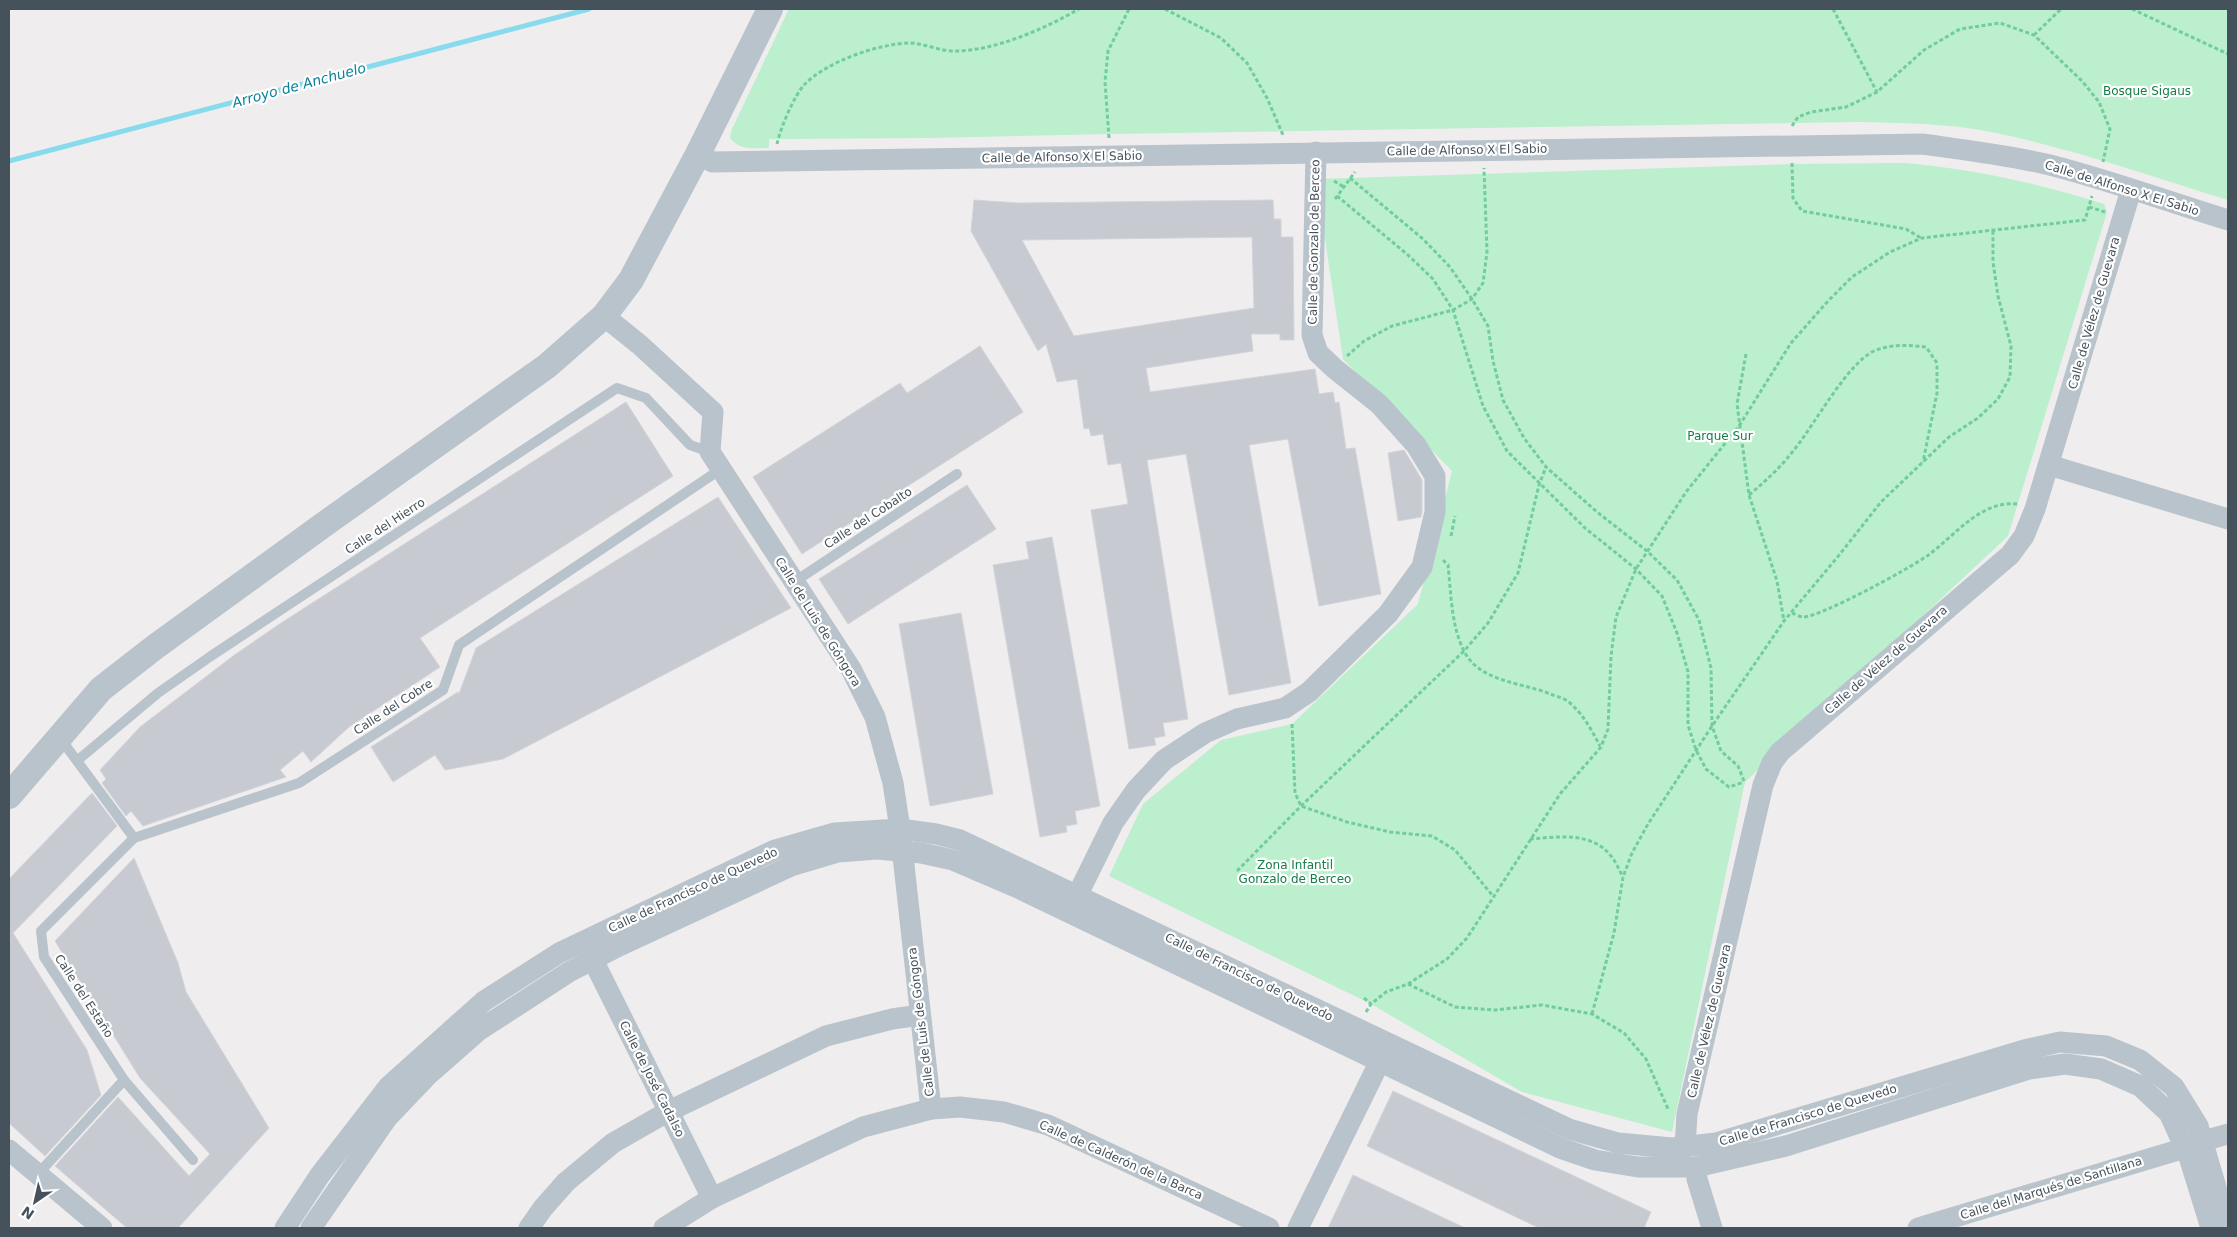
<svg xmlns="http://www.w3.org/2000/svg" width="2237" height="1237" font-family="'DejaVu Sans',sans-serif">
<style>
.green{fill:#bbefcd}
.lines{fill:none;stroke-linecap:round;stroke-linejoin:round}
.stream{stroke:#87dbed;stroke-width:5}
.building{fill:#c7cbd1;stroke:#d1d4d9;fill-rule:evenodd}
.path{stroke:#72cd9e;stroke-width:3;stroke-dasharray:4 2.5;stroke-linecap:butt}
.service{stroke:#b9c3cb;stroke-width:10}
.minor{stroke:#b9c3cb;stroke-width:21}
.tertiary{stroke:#b9c3cb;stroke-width:26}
.labels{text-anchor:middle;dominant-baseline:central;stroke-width:4.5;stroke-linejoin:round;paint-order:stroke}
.park-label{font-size:12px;fill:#157d46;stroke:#fff}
.street-label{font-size:12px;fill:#46525b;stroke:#fff}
.water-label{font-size:14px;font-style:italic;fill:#0b819b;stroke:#fff}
</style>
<rect width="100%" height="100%" fill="#f0edee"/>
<g class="green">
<path d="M789,9H2228V200C2150,176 2071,148 1991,132C1947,123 1902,123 1858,122L1109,134L929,138L778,139H769V148C755,148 740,151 730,138L732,129Z"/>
<path d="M1904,163C1973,169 2038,183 2104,204L2107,212L2008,536L1745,782L1672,1132L1522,1092L1371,1004L1109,876L1143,804L1221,740L1292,724L1418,604L1452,471L1343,359L1316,179L1792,164Z"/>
</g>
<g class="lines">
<path class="stream" d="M9,161L589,9"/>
</g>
<g class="building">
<path d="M974,200L1019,203L1273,200L1274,219H1281V237H1293L1294,340H1280V334H1251L1253,351L1146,368L1150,392L1315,369L1319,394L1333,392L1335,403L1339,402L1346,449L1355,448L1381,594L1319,606L1288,439L1249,445L1291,683L1229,695L1186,454L1147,460L1188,719L1163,723L1165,736L1154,738L1156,745L1129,749L1091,510L1128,504L1121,463L1108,465L1103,434L1091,436L1089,428L1084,429L1077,379L1057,382L1046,344L1038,351L971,231ZM1252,237L1254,308L1074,336L1022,240Z"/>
<path d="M980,346L1023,412L802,554L753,477L900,383L907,393Z"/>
<path d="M626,402L673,476L420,638L440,667L349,727L311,762L303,751L280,770L286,777L143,826L131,811L126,816L102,783L106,779L100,770L140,727L233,656L281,623Z"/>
<path d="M1404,450L1422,480V511L1421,517L1398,521L1388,453Z"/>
<path d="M967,485L996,529L848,624L819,579Z"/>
<path d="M718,497L791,608L503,759L445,770L435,755L393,782L371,747L458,692L459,694L476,648Z"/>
<path d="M1052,537L1100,806L1075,811L1077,824L1066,826L1067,832L1040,837L993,565L1029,559L1026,542Z"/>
<path d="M961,613L993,794L930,806L899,624Z"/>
<path d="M92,793L117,826L13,933L87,1050L101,1095L45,1156L9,1123V879Z"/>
<path d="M134,858L178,963L186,992L269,1128L178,1228H127L55,1166L118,1097L189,1176L210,1154L140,1078L55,941Z"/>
<path d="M1393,1091L1651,1212L1644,1228H1539L1367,1146Z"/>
<path d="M1353,1175L1465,1228H1328Z"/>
</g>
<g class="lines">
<g class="path">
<path d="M1165,9L1221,38L1247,63L1267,98L1283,135"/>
<path d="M1833,9L1877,92"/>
<path d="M2132,9L2228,54"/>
<path d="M2034,35L2061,9"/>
<path d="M1792,126L1798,117L1811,112L1846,107L1877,92L1924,50L1960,29L2000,23L2034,35L2082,81L2099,102L2110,129L2103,162"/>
<path d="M1109,138L1105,82L1108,51L1129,9"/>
<path d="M777,144C780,129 794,96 804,85C826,62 877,44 909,43C924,43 939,51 954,51C995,51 1044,29 1079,9"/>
<path d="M1792,163L1793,198L1802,211L1906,229L1921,238"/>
<path d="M1350,178L1423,239L1450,267L1472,299L1488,326L1493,361L1503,400L1524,438L1546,467L1597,512L1647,551L1677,580L1699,620L1711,668L1712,726L1721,751L1738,766L1744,781"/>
<path d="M1334,181L1344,187"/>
<path d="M1337,196L1408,255L1433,279L1453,310L1483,406L1507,451L1585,528L1636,569L1662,596L1677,633L1688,672V725L1696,750L1706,769L1729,787L1744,782"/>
<path d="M1335,199L1355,172"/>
<path d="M2089,207L2105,212"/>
<path d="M1746,354L1737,404L1749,495L1777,581L1784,621"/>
<path d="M1347,356L1364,341L1392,326L1453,310L1472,299L1483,283L1487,252L1484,168"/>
<path d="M1749,495C1767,480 1783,465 1797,446C1815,423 1849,362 1874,351C1890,344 1909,345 1926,347L1937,363V393L1923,462"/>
<path d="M1451,536L1455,516"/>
<path d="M1443,560L1448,565C1451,592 1451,626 1464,651C1480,683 1523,682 1553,695C1559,697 1566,699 1570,703C1584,715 1592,731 1600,746"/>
<path d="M1792,613C1795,614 1800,617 1803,617C1821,617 1910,568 1927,556C1955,536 1980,500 2018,504"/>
<path d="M1292,724L1295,793L1301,806L1347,822L1390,832L1432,836L1455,850L1493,896"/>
<path d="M1530,839C1557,837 1592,831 1611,856C1616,862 1619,870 1623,877"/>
<path d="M1237,871L1301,806L1464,651L1488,623L1518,573L1539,485L1546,467"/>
<path d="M1408,984L1455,1007L1495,1010L1542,1005L1592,1014L1624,1033L1646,1059L1668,1109"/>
<path d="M1364,998L1371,1004"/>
<path d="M1366,1012L1371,1004L1386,992L1408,984L1447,959L1467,938L1560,794L1601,747L1608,729L1611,656L1616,617L1636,569L1686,492L1739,426L1791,343L1828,301L1852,277L1890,252L1922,238L2085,220L2092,196"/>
<path d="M1592,1014L1614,933L1623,877L1632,853L1648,824L1712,726L1784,621L1840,554L1881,502L1949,437L1978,418L1998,399L2010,377L2011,346L1998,296L1993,262V231"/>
</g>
<g class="service">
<path d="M794,582L957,474"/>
<path d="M60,738L134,838"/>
<path d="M78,760L158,693L211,656L617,388L646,398L690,445L710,452"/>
<path d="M193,1160L124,1080L44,957L41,931L134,838L299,783L443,690L459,645L721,469"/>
<path d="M38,1174L124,1080"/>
</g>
<g class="minor">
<path d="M698,154L712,162L1922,144C1965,150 2007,155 2050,165C2109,180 2169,202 2228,220"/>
<path d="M604,316L640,345L713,412L710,452L851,669L875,717L893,783L900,829L931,1109"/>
<path d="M2049,465L2228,519"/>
<path d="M1077,896L1113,823L1136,790L1164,760L1205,733L1237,719L1285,708L1309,692L1388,614L1422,567L1435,512V476L1416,445L1379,404L1335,369L1318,353L1312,335L1316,152"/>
<path d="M593,960L712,1198"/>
<path d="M2203,1141L2228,1134"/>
<path d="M1685,1147L1687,1114L1763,785L1772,763L1780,752L2010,555L2024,536L2035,509L2131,190"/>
<path d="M9,1150L102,1228"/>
<path d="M1696,1167L1697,1179L1712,1228"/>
<path d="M285,1228L320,1175L389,1086L484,1001L559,953L775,850L834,833L900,829L936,834L960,840L1569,1129L1618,1143L1672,1148L1716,1143L2024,1050L2060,1042L2106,1046L2140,1060L2174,1087L2198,1126L2228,1228"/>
<path d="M311,1228L387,1118L429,1074L478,1031L569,972L617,947L791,866L838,852L877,849L921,853L953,860L1016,887L1560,1148L1595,1160L1638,1167H1696L1786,1146L2029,1069L2065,1064L2101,1069L2140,1086L2169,1113L2189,1157L2211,1228"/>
<path d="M529,1228L543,1208L566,1182L613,1143L669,1111L826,1036L892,1019L920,1015"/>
<path d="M664,1228L712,1198L863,1127L931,1109L960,1107L1004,1112L1048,1125L1269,1228"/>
<path d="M1298,1228L1380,1061"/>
<path d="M1918,1228L2185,1148"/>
</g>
<path class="tertiary" d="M9,796L101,689L155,647L326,523L547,366L604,316L631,280L698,154L770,9"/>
</g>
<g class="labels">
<g class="park-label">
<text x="2147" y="91">Bosque Sigaus</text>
<text x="1720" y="436">Parque Sur</text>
<text x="1295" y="865">Zona Infantil<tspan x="1295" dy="14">Gonzalo de Berceo</tspan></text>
</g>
<g class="street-label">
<text transform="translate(1467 150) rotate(-1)">Calle de Alfonso X El Sabio</text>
<text transform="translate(1062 157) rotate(-1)">Calle de Alfonso X El Sabio</text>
<text transform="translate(2122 188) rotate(17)">Calle de Alfonso X El Sabio</text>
<text transform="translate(1314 242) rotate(-89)">Calle de Gonzalo de Berceo</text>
<text transform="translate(2094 313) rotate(-74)">Calle de Vélez de Guevara</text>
<text transform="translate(868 518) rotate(-33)">Calle del Cobalto</text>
<text transform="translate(385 526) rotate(-33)">Calle del Hierro</text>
<text transform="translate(818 622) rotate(58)">Calle de Luis de Góngora</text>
<text transform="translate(1886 660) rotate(-41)">Calle de Vélez de Guevara</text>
<text transform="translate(393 707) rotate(-33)">Calle del Cobre</text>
<text transform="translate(693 890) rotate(-25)">Calle de Francisco de Quevedo</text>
<text transform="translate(1249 977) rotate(26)">Calle de Francisco de Quevedo</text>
<text transform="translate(84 996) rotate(57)">Calle del Estaño</text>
<text transform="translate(1709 1021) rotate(-77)">Calle de Vélez de Guevara</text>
<text transform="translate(921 1022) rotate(-97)">Calle de Luis de Góngora</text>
<text transform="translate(652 1079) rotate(63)">Calle de José Cadalso</text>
<text transform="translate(1808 1115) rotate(-17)">Calle de Francisco de Quevedo</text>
<text transform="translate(1121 1160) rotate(24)">Calle de Calderón de la Barca</text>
<text transform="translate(2051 1188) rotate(-17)">Calle del Marqués de Santillana</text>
</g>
<g class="water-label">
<text transform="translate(299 85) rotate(-15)">Arroyo de Anchuelo</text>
</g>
</g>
<rect width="2237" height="1237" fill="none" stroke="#46525b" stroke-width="20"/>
<g transform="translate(35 1202) rotate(214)" stroke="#ffffff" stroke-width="4" paint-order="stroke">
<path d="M0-4L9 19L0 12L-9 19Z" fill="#46525b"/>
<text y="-8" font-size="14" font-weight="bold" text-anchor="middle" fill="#46525b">N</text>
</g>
</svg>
